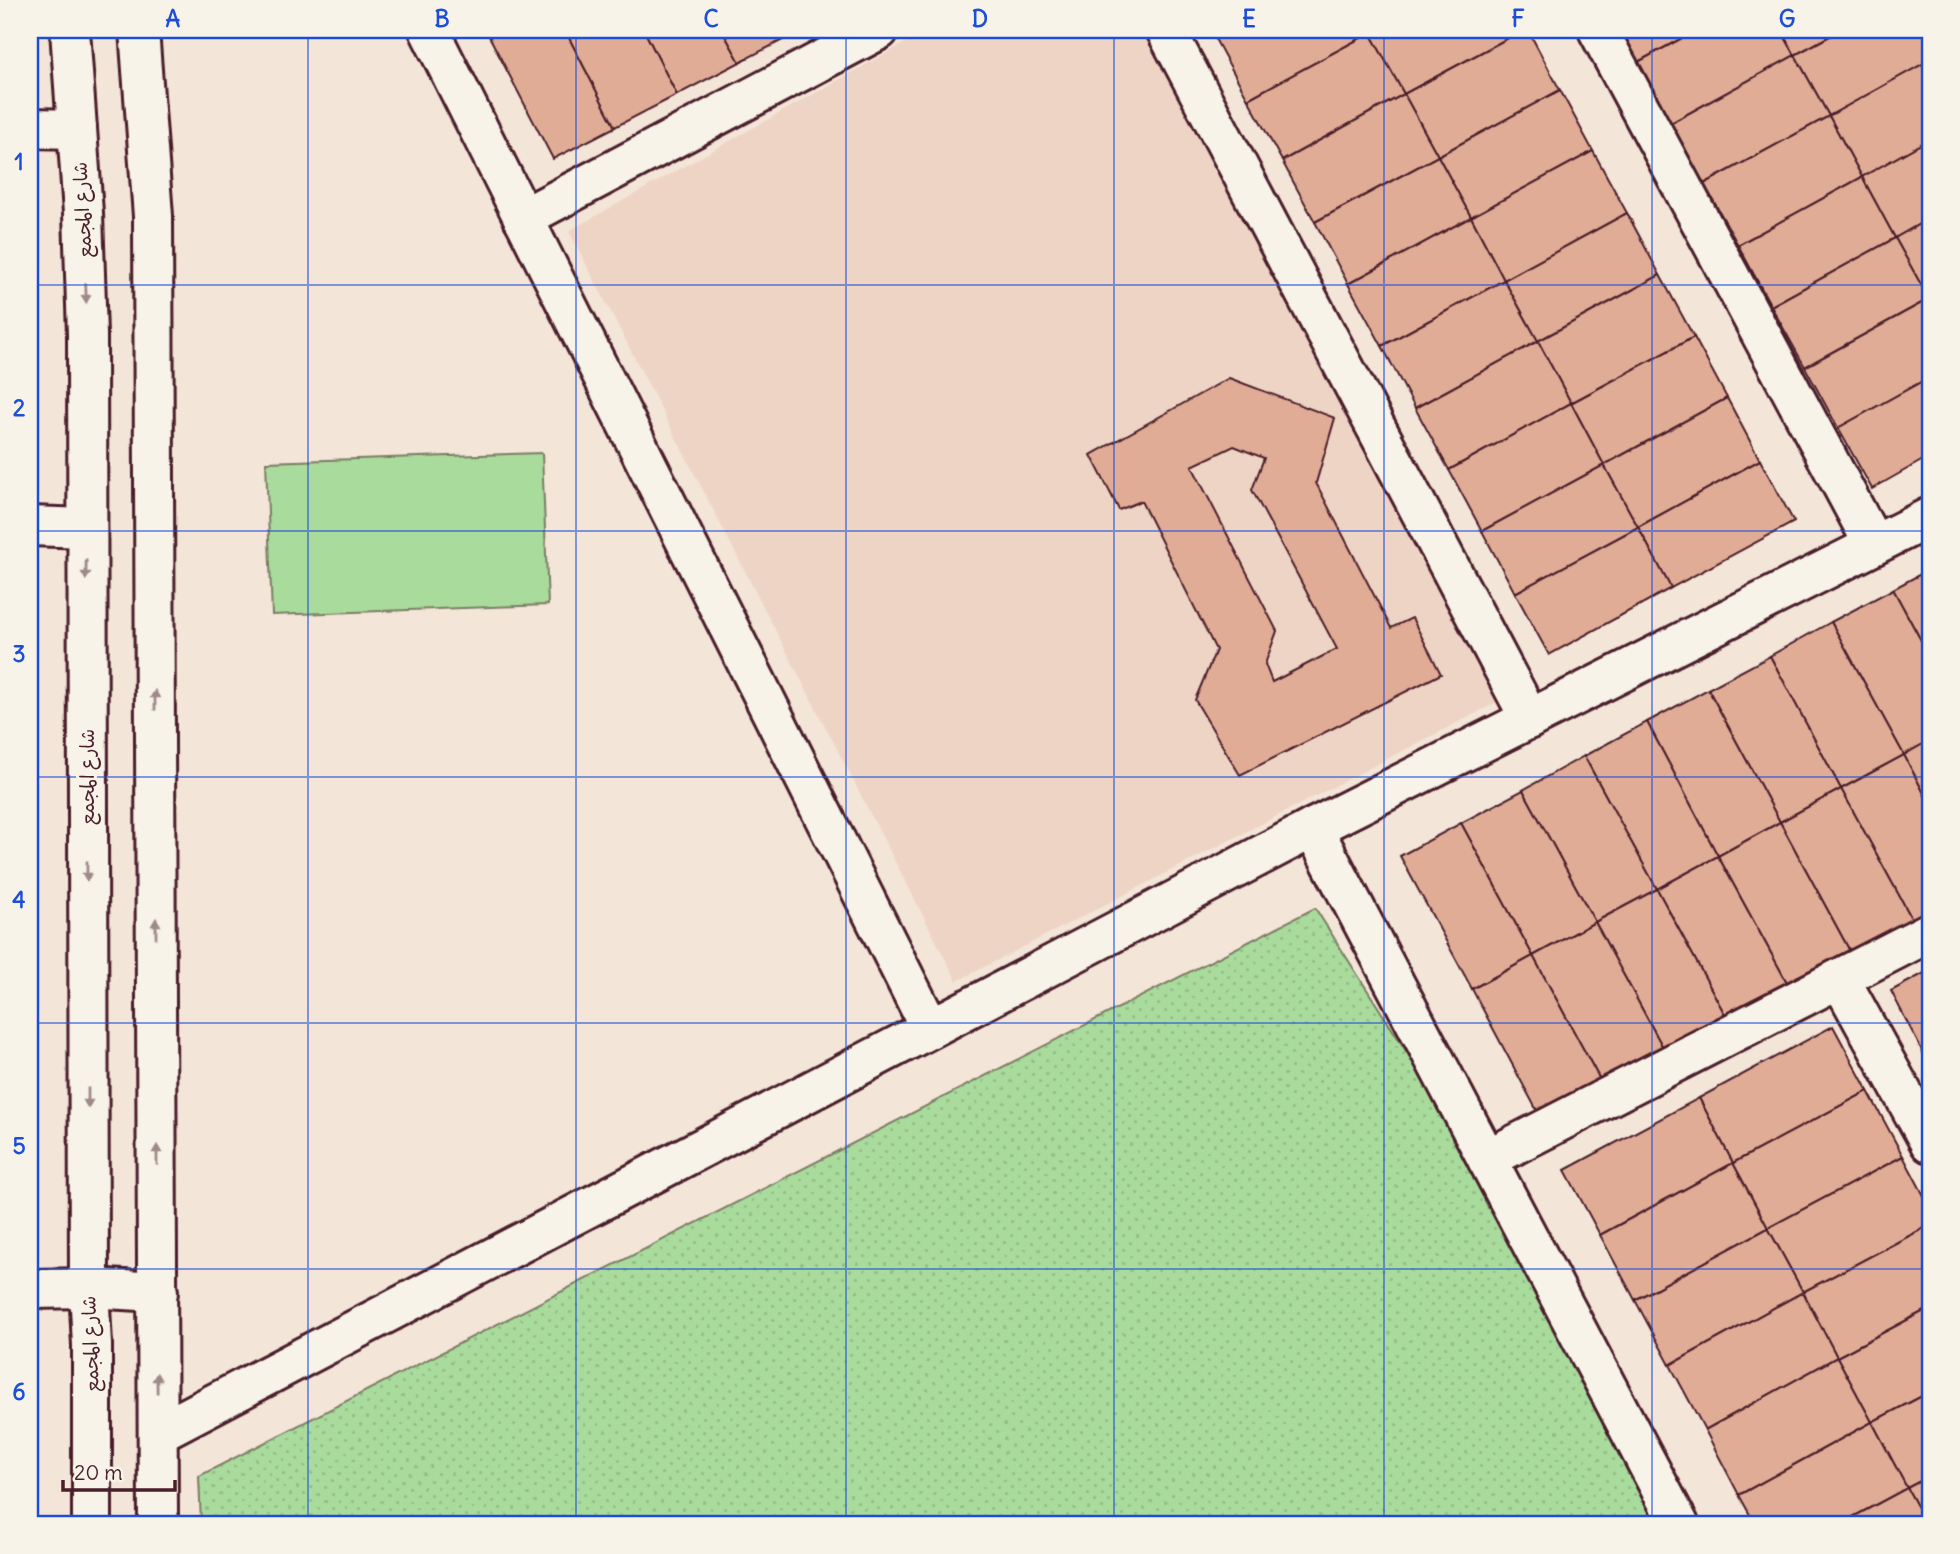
<svg xmlns="http://www.w3.org/2000/svg" width="1960" height="1554" font-family="Delius,'Playpen Sans Arabic',sans-serif">
<style>
.built{fill:#eed4c4}
.grass{fill:url(#grass-dots);stroke:#7a7d64;stroke-width:2}
.pitch{fill:#a9db9c;stroke:#7a7d64;stroke-width:2}
.building{fill:#e1ac96;stroke:#4a1f2b;stroke-width:2;fill-rule:evenodd}
.lines{fill:none;stroke-linecap:round;stroke-linejoin:round}
.street-casing{stroke:#4a1f2b;stroke-width:44}
.secondary-casing{stroke:#4a1f2b;stroke-width:44}
.street{stroke:#f7f3e8;stroke-width:38}
.secondary{stroke:#f7f3e8;stroke-width:38}
.oneway{fill:#a0898a}
.grid{fill:none;stroke:#1d4ed8;stroke-width:2;stroke-opacity:0.55}
.labels{text-anchor:middle;dominant-baseline:central;stroke-width:6;stroke-linejoin:round;paint-order:stroke}
.street-label{font-size:19px;fill:#4a1f2b;stroke:#f7f3e8}
.neatline{fill:none;stroke:#1d4ed8;stroke-width:2.5}
.grid-label{font-size:23px;text-anchor:middle;font-weight:bold;fill:#1d4ed8}
</style>
<defs>
<pattern id="grass-dots" width="8" height="8" patternUnits="userSpaceOnUse" patternTransform="scale(1.75)"><rect width="8" height="8" fill="#a9db9c"/><path d="M2 2h.1M6 6h.1" fill="none" stroke="#93bc87" stroke-width="1.8" stroke-linecap="round"/></pattern>
</defs>
<rect width="100%" height="100%" fill="#f3e5d8"/>
<filter id="ink" filterUnits="userSpaceOnUse"><feTurbulence type="fractalNoise" baseFrequency=".0143" numOctaves="2"/><feDisplacementMap in="SourceGraphic" scale="14" xChannelSelector="R" yChannelSelector="G"/><feConvolveMatrix kernelMatrix="1 2 1 2 8 2 1 2 1" color-interpolation-filters="sRGB"/></filter>
<g filter="url(#ink)">
<path class="built" d="M928,30H1156L1511,695L957,981L569,231Z"/>
<path class="grass" d="M1315,908L1431,1090L1668,1524H201L199,1476Z"/>
<path class="pitch" d="M542,453L548,605L272,615L266,462Z"/>
<g class="building">
<path d="M501,30H565L615,127L553,159L489,36Z"/>
<path d="M565,30H644L677,95L615,127Z"/>
<path d="M644,30H722L740,62L677,95Z"/>
<path d="M722,30H802L740,62Z"/>
<path d="M1229,30H1368L1370,33L1248,99L1214,37Z"/>
<path d="M1376,30H1523L1404,94L1370,33Z"/>
<path d="M1523,30H1528L1560,90L1438,156L1404,94Z"/>
<path d="M1620,30H1697L1638,62Z"/>
<path d="M1697,30H1781L1795,55L1671,123L1638,62Z"/>
<path d="M1781,30H1841L1795,55Z"/>
<path d="M1841,30H1930V60L1829,116L1795,55Z"/>
<path d="M1370,33L1404,94L1282,161L1248,99Z"/>
<path d="M1795,55L1829,116L1704,184L1671,123Z"/>
<path d="M1930,60V139L1862,177L1829,116Z"/>
<path d="M1560,90L1593,151L1471,217L1438,156Z"/>
<path d="M1404,94L1438,156L1315,222L1282,161Z"/>
<path d="M1829,116L1862,177L1738,245L1704,184Z"/>
<path d="M1930,139V218L1895,238L1862,177Z"/>
<path d="M1593,151L1627,213L1504,280L1471,217Z"/>
<path d="M1438,156L1471,217L1348,284L1315,222Z"/>
<path d="M1862,177L1895,238L1771,306L1738,245Z"/>
<path d="M1627,213L1660,275L1538,341L1504,280Z"/>
<path d="M1471,217L1504,280L1382,346L1348,284Z"/>
<path d="M1930,218V298L1929,299L1895,238Z"/>
<path d="M1895,238L1929,299L1805,367L1771,306Z"/>
<path d="M1660,275L1694,337L1571,403L1538,341Z"/>
<path d="M1504,280L1538,341L1415,408L1382,346Z"/>
<path d="M1929,299L1930,377L1838,428L1805,367Z"/>
<path d="M1694,337L1727,398L1604,465L1571,403Z"/>
<path d="M1538,341L1571,403L1449,470L1415,408Z"/>
<path d="M1930,377V456L1872,489L1838,428Z"/>
<path d="M1229,378L1335,418L1316,483L1391,628L1412,618L1441,674L1240,775L1195,700L1216,650L1141,501L1119,510L1091,455ZM1234,446L1264,458L1252,490L1337,649L1272,682L1265,664L1277,631L1192,466Z"/>
<path d="M1727,398L1760,460L1638,527L1604,465Z"/>
<path d="M1571,403L1604,465L1482,531L1449,470Z"/>
<path d="M1760,460L1794,522L1671,588L1638,527Z"/>
<path d="M1604,465L1638,527L1515,593L1482,531Z"/>
<path d="M1638,527L1671,588L1549,655L1515,593Z"/>
<path d="M1930,569V657L1893,589Z"/>
<path d="M1893,589L1930,657V740L1904,755L1831,622Z"/>
<path d="M1831,622L1904,755L1841,789L1770,656Z"/>
<path d="M1770,656L1841,789L1780,822L1708,689Z"/>
<path d="M1708,689L1780,822L1718,856L1647,722Z"/>
<path d="M1647,722L1718,856L1657,889L1584,756Z"/>
<path d="M1930,740V805L1904,755Z"/>
<path d="M1904,755L1930,805V912L1913,921L1841,789Z"/>
<path d="M1584,756L1657,889L1595,922L1523,790Z"/>
<path d="M1841,789L1913,921L1852,955L1780,822Z"/>
<path d="M1523,790L1595,922L1533,956L1461,823Z"/>
<path d="M1780,822L1852,955L1790,988L1718,856Z"/>
<path d="M1461,823L1533,956L1472,989L1400,856Z"/>
<path d="M1718,856L1790,988L1729,1022L1657,889Z"/>
<path d="M1657,889L1729,1022L1667,1055L1595,922Z"/>
<path d="M1595,922L1667,1055L1605,1089L1533,956Z"/>
<path d="M1533,956L1605,1089L1543,1122L1472,989Z"/>
<path d="M1930,970V1066L1891,991Z"/>
<path d="M1833,1026L1868,1091L1733,1163L1699,1098Z"/>
<path d="M1868,1091L1903,1156L1768,1228L1733,1163Z"/>
<path d="M1699,1098L1733,1163L1600,1235L1565,1170Z"/>
<path d="M1903,1156L1930,1207V1225L1803,1292L1768,1228Z"/>
<path d="M1733,1163L1768,1228L1635,1300L1600,1235Z"/>
<path d="M1930,1225V1308L1837,1357L1803,1292Z"/>
<path d="M1768,1228L1803,1292L1670,1365L1635,1300Z"/>
<path d="M1803,1292L1837,1357L1705,1430L1670,1365Z"/>
<path d="M1930,1308V1392L1872,1422L1837,1357Z"/>
<path d="M1837,1357L1872,1422L1739,1495L1705,1430Z"/>
<path d="M1930,1392V1476L1907,1488L1872,1422Z"/>
<path d="M1872,1422L1907,1488L1840,1524H1755L1739,1495Z"/>
<path d="M1930,1476V1524H1927L1907,1488Z"/>
<path d="M1907,1488L1927,1524H1840Z"/>
</g>
<g class="lines">
<g class="street-casing">
<g id="street">
<path d="M429,30L930,1028"/>
<path d="M1166,30L1530,719"/>
<path d="M1598,30L1874,545"/>
<path d="M30,128L77,129"/>
<path d="M523,218L879,30"/>
<path d="M30,526L87,528"/>
<path d="M1313,828L1679,1524"/>
<path d="M1840,979L1930,1143"/>
<path d="M1487,1159L1930,932"/>
<path d="M30,1289L89,1288L158,1292"/>
<path d="M158,1433L1313,828L1930,517"/>
</g>
</g>
<g class="secondary-casing">
<g id="secondary">
<path d="M70,30L83,213L87,335L89,1288L92,1345V1524"/>
<path d="M139,30L153,216L158,1524"/>
</g>
</g>
<use href="#street" class="street"/>
<use href="#secondary" class="secondary"/>
</g>
<defs><path id="oneway-solid" d="M-6-.8H1V-3.2L6.5 0L1 3.2V.8H-6Z" transform="scale(1.75)"/></defs>
<g class="oneway">
<use href="#oneway-solid" transform="translate(86 293) rotate(88)"/>
<use href="#oneway-solid" transform="translate(86 570) rotate(91)"/>
<use href="#oneway-solid" transform="translate(155 700) rotate(-90)"/>
<use href="#oneway-solid" transform="translate(87 871) rotate(90)"/>
<use href="#oneway-solid" transform="translate(156 928) rotate(-90)"/>
<use href="#oneway-solid" transform="translate(88 1098) rotate(90)"/>
<use href="#oneway-solid" transform="translate(157 1155) rotate(-90)"/>
<use href="#oneway-solid" transform="translate(157 1383) rotate(-91)"/>
</g>
</g>
<path class="grid" d="M308,30V1524M576,30V1524M846,30V1524M1114,30V1524M1384,30V1524M1652,30V1524M30,285H1930M30,531H1930M30,777H1930M30,1023H1930M30,1269H1930"/>
<g class="labels">
<g class="street-label">
<text transform="translate(82 210) rotate(-93)">شارع المجمع</text>
<text transform="translate(87 777) rotate(-90)">شارع المجمع</text>
<text transform="translate(90 1344) rotate(-92)">شارع المجمع</text>
</g>
</g>
<rect width="1960" height="1554" fill="none" stroke="#f7f3e8" stroke-width="77"/>
<path d="M63 1480v10h112v-10" fill="none" stroke="#4a1f2b" stroke-width="3.5"/>
<text x="74" y="1480" font-size="21" fill="#4a1f2b" stroke="#f7f3e8" stroke-width="5" paint-order="stroke">20 m</text>
<rect x="38" y="38" width="1884" height="1478" class="neatline"/>
<g class="grid-label">
<text x="173" y="27">A</text>
<text x="442" y="27">B</text>
<text x="711" y="27">C</text>
<text x="980" y="27">D</text>
<text x="1249" y="27">E</text>
<text x="1518" y="27">F</text>
<text x="1787" y="27">G</text>
<text x="19" y="170">1</text>
<text x="19" y="416">2</text>
<text x="19" y="662">3</text>
<text x="19" y="908">4</text>
<text x="19" y="1154">5</text>
<text x="19" y="1400">6</text>
</g>
</svg>
